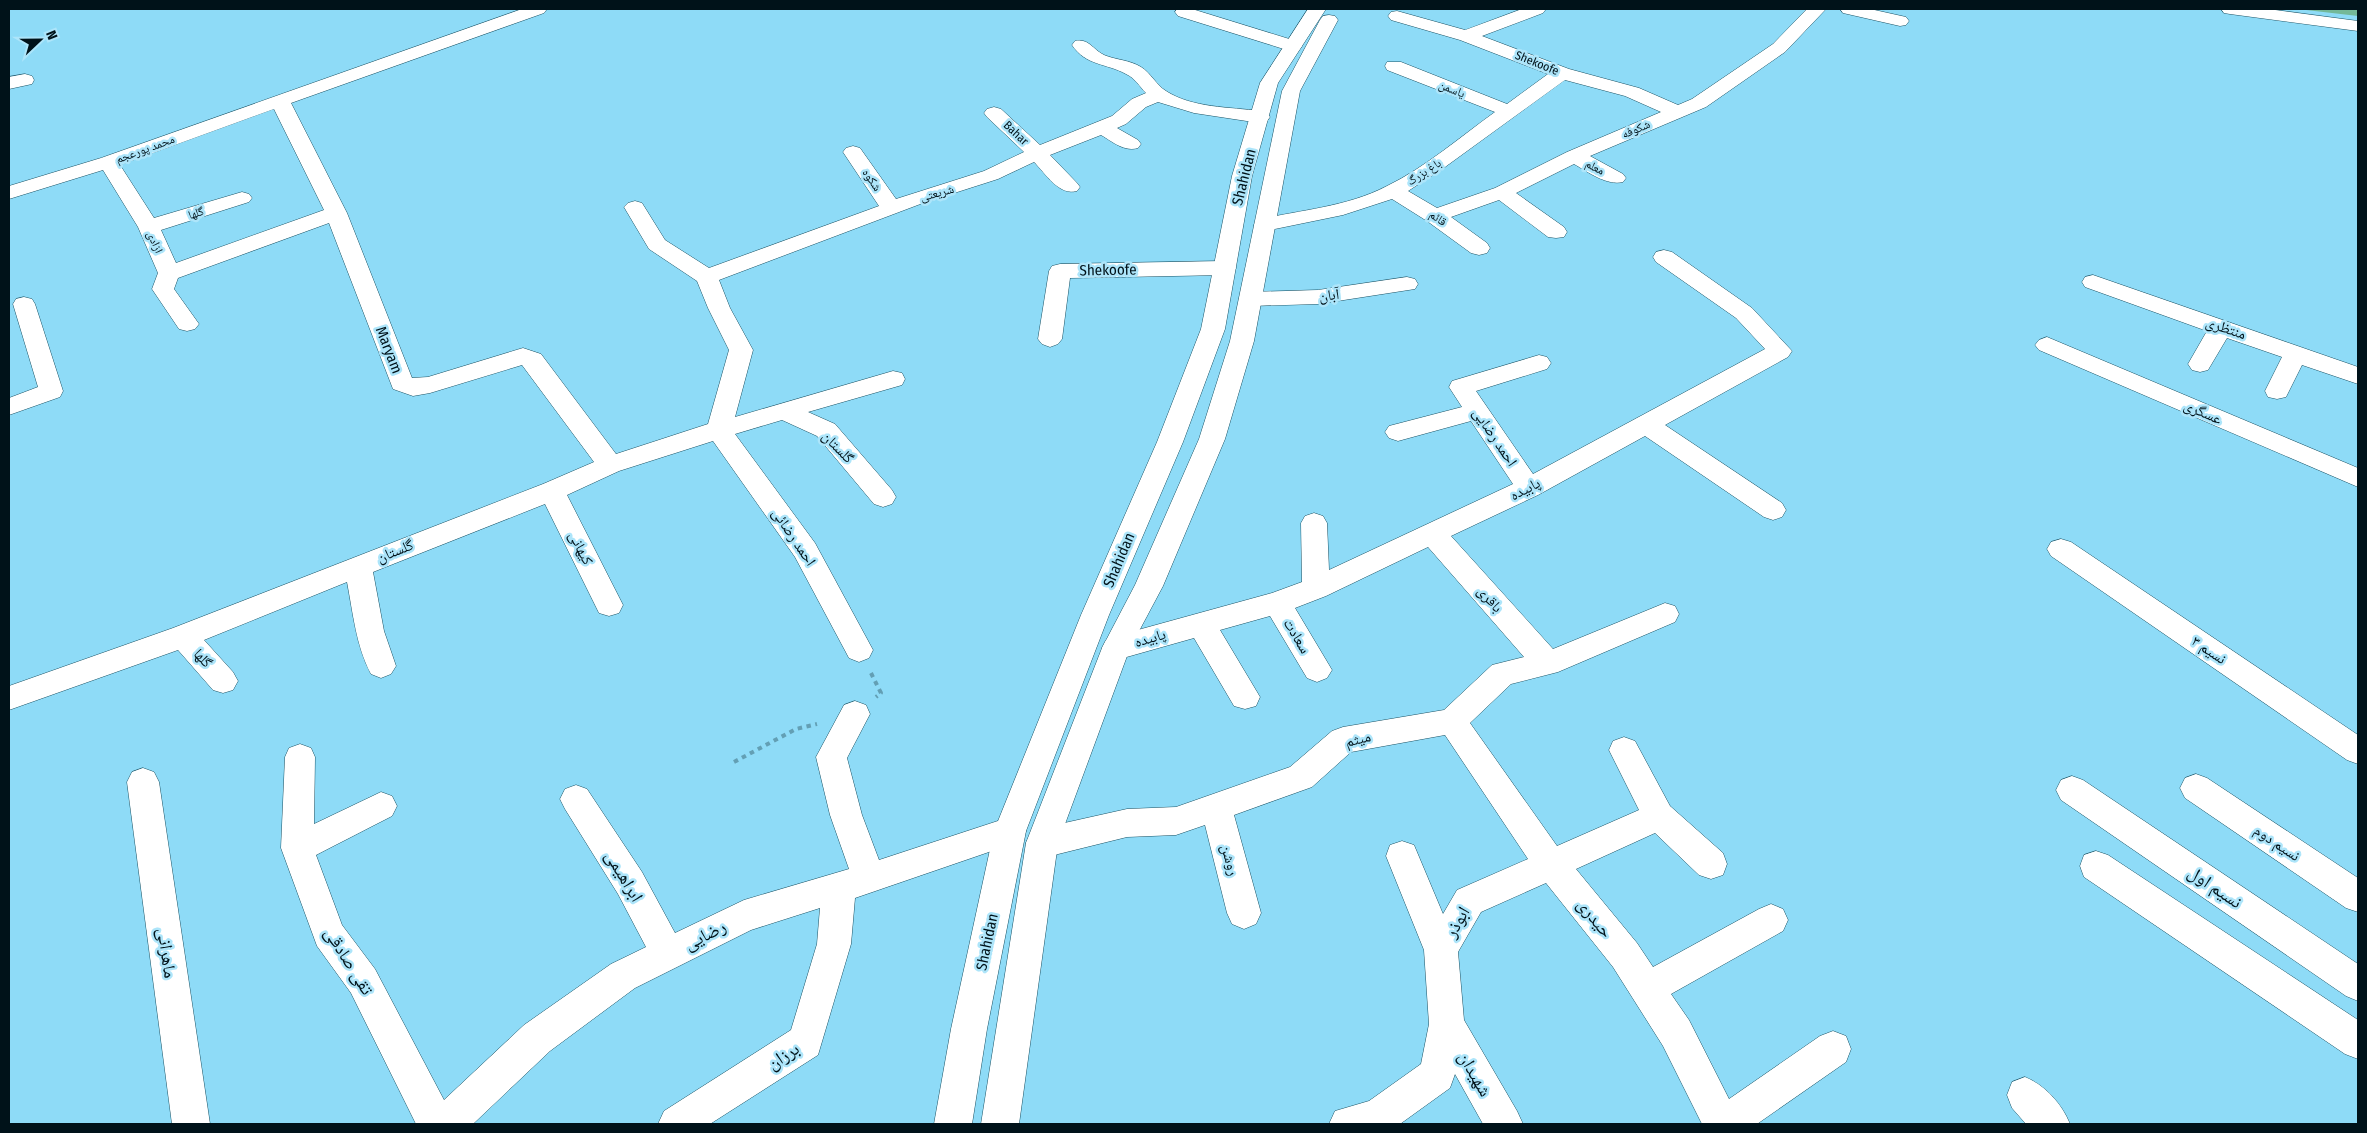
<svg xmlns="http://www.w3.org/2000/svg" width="2367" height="1133" font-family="'Fira Sans Condensed','Noto Naskh Arabic',sans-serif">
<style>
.green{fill:#74b898}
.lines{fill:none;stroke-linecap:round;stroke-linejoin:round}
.minor-casing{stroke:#1b5264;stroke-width:1}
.secondary-casing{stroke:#1b5264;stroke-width:1}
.path{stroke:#639fb4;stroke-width:4;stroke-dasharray:4.5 4.5;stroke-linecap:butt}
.minor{fill:#fff;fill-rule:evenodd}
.secondary{fill:#fff;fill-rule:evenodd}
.labels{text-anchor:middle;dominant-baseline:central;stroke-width:5;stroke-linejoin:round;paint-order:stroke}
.far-street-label{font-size:12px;fill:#001219;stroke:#ade5fa}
.street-label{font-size:15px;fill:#001219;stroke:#ade5fa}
.near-street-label{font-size:18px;fill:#001219;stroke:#ade5fa}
</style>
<rect width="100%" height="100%" fill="#8edbf7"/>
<path class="green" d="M2300,9H2358V16L2306,10Z"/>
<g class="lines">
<g class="minor-casing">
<g id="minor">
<path d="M522,9H547L544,13L291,103L347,213L412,378L428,377L523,348L541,354L616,454L708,424L729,350L708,308L697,281L649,249L624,207L628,203L635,201L642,203L665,240L709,268L879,206L843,152L846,148L853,146L860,148L896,199L984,171L1024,152L987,117L984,113L987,109L994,107L1001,109L1040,145L1112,116L1132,99L1146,93C1140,87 1135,78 1126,74C1106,63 1086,66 1072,45L1075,41C1089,38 1092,49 1104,55C1116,60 1130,60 1141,67C1151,73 1156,85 1166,91C1192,108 1230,107 1260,111L1267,113L1270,117L1267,121L1260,123L1194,113L1158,102L1146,107L1126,124L1117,128L1138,140L1141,144L1138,148C1124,152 1113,142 1101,135L1050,155L1077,183L1080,187L1077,191C1059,196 1046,174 1034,162L998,179L923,203L719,280L730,308L753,350L735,417L893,371L902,373L905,379L902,385L808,412L835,424L892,490L896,497L892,504L883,507L874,504L817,436L782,420L735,434L815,543L873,650L869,658L859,662L849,658L795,557L713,441L619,471L567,495L623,605L619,613L609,616L599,613L545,504L373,572L384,631L396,666L391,674L381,678L371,674C356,646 353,613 347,582L204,640L233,672L238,681L233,690L223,693L213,690L178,650L9,710V686L173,628L543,484L594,462L522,365L430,393L413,396L393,389L329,223L178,278L174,289L199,324L195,329L187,331L179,329L152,289L158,273L138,227L103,170L9,199V186L101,158ZM274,109L324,210L176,263L161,230L249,202L252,198L249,194L242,192L154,218L120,165Z"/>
<path d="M1177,9H1192L1299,42L1302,46L1299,50H1287L1178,16L1175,12Z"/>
<path d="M1522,9H1546L1543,13L1482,36L1569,69L1639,88L1678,105L1692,99L1773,44L1807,9H1826L1785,52L1706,107L1590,156L1623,174L1626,178L1623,182C1607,186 1588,172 1574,164L1516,193L1564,227L1567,232L1564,237L1556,238L1548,237L1499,200L1451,217L1487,243L1490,248L1487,253L1479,255L1471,253L1427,221L1392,199L1343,215L1265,231L1257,230L1254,225L1257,220C1300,210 1347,207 1387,186C1426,167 1460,137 1495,112L1387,70L1385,66L1387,62H1401L1507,104L1548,74L1460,40L1391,20L1388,16L1391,12L1397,11L1465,30ZM1565,80L1625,96L1661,112L1567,152L1495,188L1437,208L1408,191L1445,167Z"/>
<path d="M1840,9H1870L1906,17L1909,21L1906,25L1900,26L1843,13Z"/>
<path d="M25,74L32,76L34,80L32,84L9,89V77Z"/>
<path d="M1664,250L1672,252L1752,308L1792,351L1788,357L1665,425L1782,503L1786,510L1782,517L1773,520L1764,517L1645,436L1538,495L1451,536L1553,649L1665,603L1675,606L1679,614L1675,622L1558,672L1511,684L1470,723L1557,846L1639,810L1609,750L1613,741L1624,737L1635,741L1670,806L1723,853L1727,864L1723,875L1711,879L1699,875L1655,833L1576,869L1637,943L1653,967L1759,909L1771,904L1783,909L1788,920L1783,931L1671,994L1689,1020L1729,1099L1820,1036L1833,1031L1846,1036L1851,1049L1846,1062L1757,1124H1702L1663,1046L1613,967L1546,883L1481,912L1458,952L1464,1020L1517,1111L1523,1124H1483L1455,1074L1450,1088L1400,1124H1329L1335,1111L1369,1101L1421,1064L1429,1024L1424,950L1386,856L1390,845L1402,841L1414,845L1443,914L1457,890L1528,859L1445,735L1351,752L1312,787L1234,815L1261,913L1256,924L1244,929L1232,924L1227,913L1205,825L1176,835L1127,837L1042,858L1031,853L1026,843L1031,833L1042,828L1127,809L1176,807L1290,767L1332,731L1343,727L1444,710L1492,665L1524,657L1428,547L1326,596L1295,608L1332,670L1327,678L1317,682L1307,678L1270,616L1220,630L1260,697L1256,706L1245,709L1234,706L1194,638L1116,660L1106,656L1102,648L1106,640L1116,636L1272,593L1302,582L1301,523L1305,516L1314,513L1323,516L1327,523L1329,570L1513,484L1471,421L1398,441L1389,438L1385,432L1389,426L1462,407L1449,387L1452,381L1539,355L1547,357L1551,363L1547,369L1476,391L1533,474L1765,349L1736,318L1656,262L1653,257L1656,252Z"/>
<path d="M1225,261L1233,263L1236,268L1233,273L1225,275L1070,278L1062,339L1058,344L1050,347L1042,344L1038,339L1049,271L1052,266L1060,264Z"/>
<path d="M2093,275L2358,367V384L2302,365L2286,397L2277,399L2268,397L2265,391L2282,357L2227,338L2208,370L2200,372L2192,370L2188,364L2207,331L2085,287L2082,282L2085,277Z"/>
<path d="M1407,277L1415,279L1418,284L1415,289L1318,304L1250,306L1242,304L1239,299L1242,294L1250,292L1318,290Z"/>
<path d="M24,297L32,299L35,304L63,391L60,397L9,415V398L38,387L13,304L16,299Z"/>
<path d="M2047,337L2358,468V487L2039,350L2035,345L2039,340Z"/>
<path d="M2061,539L2071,542L2358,735V764L2347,760L2051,556L2047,549L2051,542Z"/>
<path d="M855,701L866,705L870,714L847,758L862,815L879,860L1010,817L1021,821L1026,831L1021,841L855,898L851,944L818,1055L710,1124H658L664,1111L791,1030L817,944L820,908L751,930L635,988L550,1051L473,1124H416L351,993L317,946L281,848L285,757L289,748L300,744L311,748L315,757L314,824L381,792L392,796L397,806L392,816L316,855L342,925L375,969L444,1100L524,1025L611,964L646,947L618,894L565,809L560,799L565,789L576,785L587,789L642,872L675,933L744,900L849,869L830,815L816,757L844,705Z"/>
<path d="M143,768L154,772L159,782L210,1124H172L127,782L132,772Z"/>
<path d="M2196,774L2207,778L2358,878V912L2346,908L2185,798L2180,788L2185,778Z"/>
<path d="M2072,776L2083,780L2358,964V1001L2346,996L2061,800L2056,790L2061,780Z"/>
<path d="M2096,851L2108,855L2358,1020V1059L2345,1054L2084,877L2080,866L2084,855Z"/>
<path d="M2025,1077C2045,1085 2062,1104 2070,1124H2026L2012,1108L2007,1095L2012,1082Z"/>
</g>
</g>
<g class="secondary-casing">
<g id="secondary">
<path d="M1308,9H1326L1278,83L1252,176L1225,329L1183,442L1109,615L1026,831L987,1029L972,1124H934L951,1029L994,831L1081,615L1157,442L1201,329L1232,176L1260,83Z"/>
<path d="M2221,9H2268L2358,21V31L2230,14L2224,13Z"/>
<path d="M1329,15L1335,16L1338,20L1300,91L1254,341L1225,439L1163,586L1130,648L1058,843L1019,1124H981L1026,843L1102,648L1135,585L1199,439L1230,341L1282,91L1320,20L1323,16Z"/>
</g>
</g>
<g class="path">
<path d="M871,673L881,693L876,697"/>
<path d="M734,762L796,729L817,724"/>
</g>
<use href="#minor" class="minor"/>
<use href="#secondary" class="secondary"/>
</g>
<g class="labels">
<g class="far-street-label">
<text transform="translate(1537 63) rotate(22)">Shekoofe</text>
<text transform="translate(1452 89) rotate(22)">یاسمن</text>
<text transform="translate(1636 129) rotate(-23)">شکوفه</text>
<text transform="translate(1016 133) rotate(43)">Bahar</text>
<text transform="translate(145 149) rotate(-20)">محمد پورعجم</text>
<text transform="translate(1595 167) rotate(28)">معلم</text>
<text transform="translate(1424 172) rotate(-33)">باغ بزرگ</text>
<text transform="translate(872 180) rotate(56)">شکوه</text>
<text transform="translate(937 193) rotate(-15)">شریعتی</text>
<text transform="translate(196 213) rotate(-18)">گلها</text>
<text transform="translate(1438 218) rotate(34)">قائم</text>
<text transform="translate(155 242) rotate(66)">ازادی</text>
</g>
<g class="street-label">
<text transform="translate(1244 177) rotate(-76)">Shahidan</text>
<text transform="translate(1108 270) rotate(-1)">Shekoofe</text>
<text transform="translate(1329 295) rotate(-7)">آبان</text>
<text transform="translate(2226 328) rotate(19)">منتظری</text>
<text transform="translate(389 350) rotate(69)">Maryam</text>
<text transform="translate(2203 412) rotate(23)">عسگری</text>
<text transform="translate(1495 437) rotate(56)">احمد رضایی</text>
<text transform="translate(838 447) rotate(46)">گلستان</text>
<text transform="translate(1525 489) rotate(-27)">پابیده</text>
<text transform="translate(794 537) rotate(56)">احمد رضائی</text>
<text transform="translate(581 548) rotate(63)">کیهانی</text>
<text transform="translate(395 551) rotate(-22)">گلستان</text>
<text transform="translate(1119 560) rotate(-67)">Shahidan</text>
<text transform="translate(1490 599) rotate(48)">باقری</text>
<text transform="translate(1297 636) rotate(59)">سعادت</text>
<text transform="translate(1150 638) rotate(-16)">پابیده</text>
<text transform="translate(2209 650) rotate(34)">نسیم ۳</text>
<text transform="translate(203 658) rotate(48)">گلها</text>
<text transform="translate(1358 739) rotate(-14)">میثم</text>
<text transform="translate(2277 843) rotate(34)">نسیم دوم</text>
<text transform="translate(1230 860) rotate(75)">روشن</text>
<text transform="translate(987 942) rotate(-78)">Shahidan</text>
</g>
<g class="near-street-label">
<text transform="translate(624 876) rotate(59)">ابراهیمی</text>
<text transform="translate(2215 887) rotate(34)">نسیم اول</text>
<text transform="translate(1595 918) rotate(51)">حیدری</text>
<text transform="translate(1457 922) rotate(-60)">ابوذر</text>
<text transform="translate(705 935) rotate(-27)">رضایی</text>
<text transform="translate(167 953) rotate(82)">ماهرانی</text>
<text transform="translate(349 961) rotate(58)">تقی صادقی</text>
<text transform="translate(783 1056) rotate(-33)">برزان</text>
<text transform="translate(1475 1074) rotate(60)">شهیدان</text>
</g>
</g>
<rect width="2367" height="1133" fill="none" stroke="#001219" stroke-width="20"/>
<g transform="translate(40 40) rotate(68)" stroke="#ade5fa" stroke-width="4" paint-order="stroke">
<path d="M0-4L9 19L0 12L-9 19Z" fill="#001219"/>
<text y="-8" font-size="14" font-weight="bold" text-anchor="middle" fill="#001219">N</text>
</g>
</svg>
